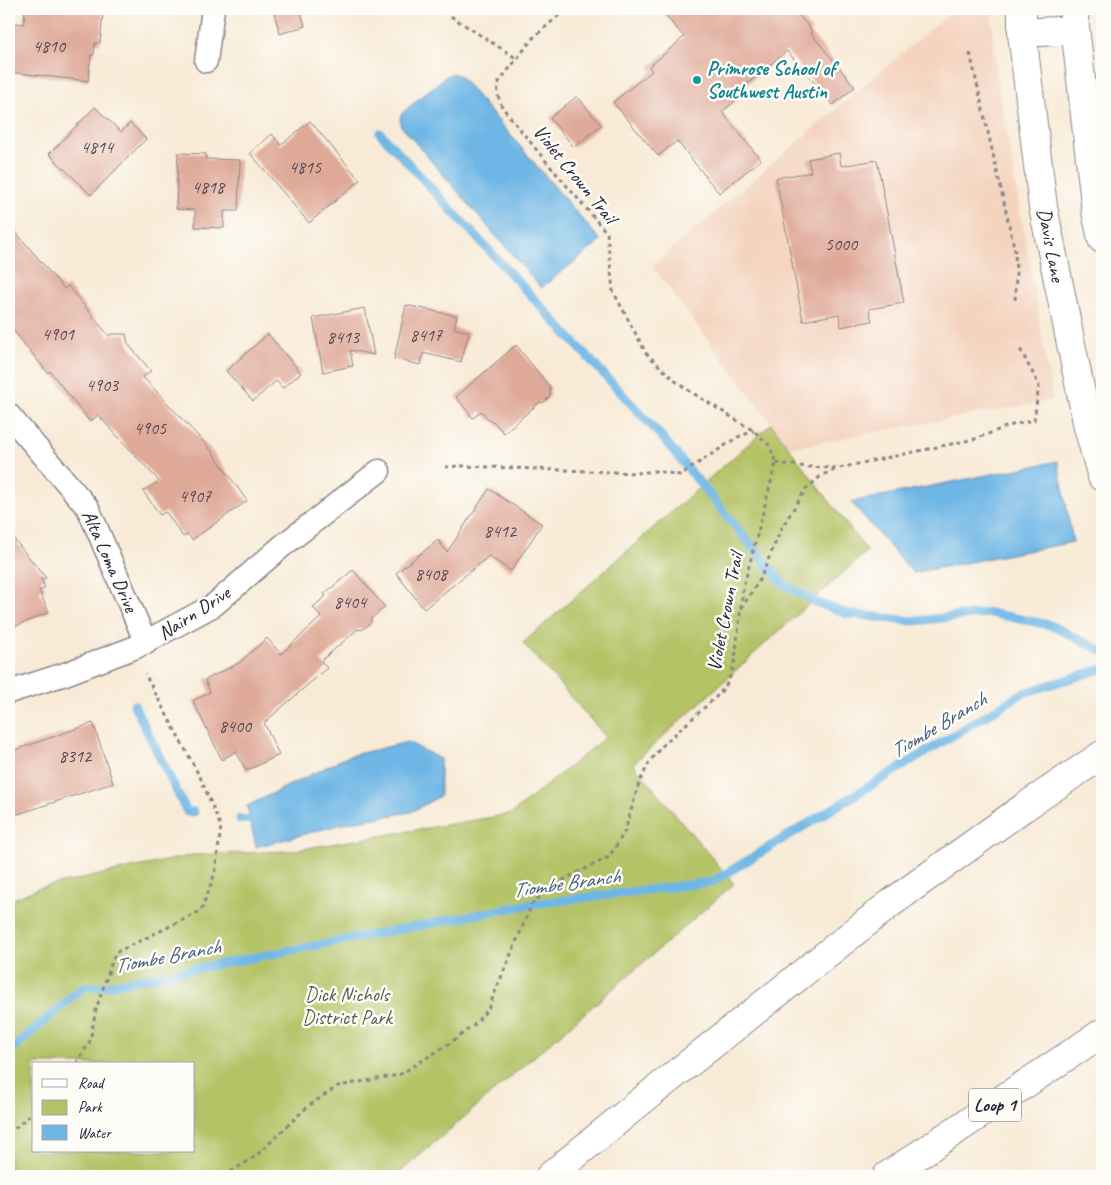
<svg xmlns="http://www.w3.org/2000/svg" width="1111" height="1185" font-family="Caveat,sans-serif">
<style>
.built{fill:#f4d4bf}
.green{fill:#b4c366;stroke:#6b7250;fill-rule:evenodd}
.water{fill:#6db6e5;stroke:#486c90}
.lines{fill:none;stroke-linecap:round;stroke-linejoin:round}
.stream{stroke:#6db6e5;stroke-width:9}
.building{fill:#dfa998}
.street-casing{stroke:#8d8688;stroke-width:25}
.secondary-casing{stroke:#8d8688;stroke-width:30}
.highway-casing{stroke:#8d8688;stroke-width:30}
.path{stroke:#8d8688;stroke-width:3;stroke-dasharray:4 4;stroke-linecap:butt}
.street{stroke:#fff;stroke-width:22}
.secondary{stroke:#fff;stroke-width:28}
.highway{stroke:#fff;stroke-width:28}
.culture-dot{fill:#0f9aa8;stroke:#fdfcf7;stroke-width:2}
.labels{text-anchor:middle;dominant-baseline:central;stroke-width:5;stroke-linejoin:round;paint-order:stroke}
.number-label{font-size:18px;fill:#514452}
.shield{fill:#fdfcf7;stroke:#646373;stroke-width:1}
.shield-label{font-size:19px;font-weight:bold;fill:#22223b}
.culture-label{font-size:20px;font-weight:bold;fill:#0d838f;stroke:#fdfcf7;text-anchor:start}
.street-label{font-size:20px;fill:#22223b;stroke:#fdfcf7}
.park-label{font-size:20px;fill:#555a4a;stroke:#fdfcf7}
.water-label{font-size:21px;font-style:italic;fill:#405d7f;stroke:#fdfcf7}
</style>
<rect width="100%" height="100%" fill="#fdfcf7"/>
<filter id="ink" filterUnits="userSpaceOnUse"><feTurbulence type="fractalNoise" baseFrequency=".02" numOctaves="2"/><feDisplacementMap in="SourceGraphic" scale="10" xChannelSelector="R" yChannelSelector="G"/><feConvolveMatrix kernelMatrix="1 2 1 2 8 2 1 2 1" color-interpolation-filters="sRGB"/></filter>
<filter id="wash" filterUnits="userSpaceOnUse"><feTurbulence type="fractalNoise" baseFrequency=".0096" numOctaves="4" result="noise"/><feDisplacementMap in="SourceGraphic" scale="20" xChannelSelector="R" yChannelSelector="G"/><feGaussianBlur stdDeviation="1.12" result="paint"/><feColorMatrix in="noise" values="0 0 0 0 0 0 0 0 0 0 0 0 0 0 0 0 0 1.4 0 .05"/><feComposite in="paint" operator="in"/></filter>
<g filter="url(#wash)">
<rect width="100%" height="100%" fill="#f8ead6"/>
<path class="built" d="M954,9H991L997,78L1053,400L790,448L652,266Z"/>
<path class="green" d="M771,424L867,551L633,764L734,884L396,1176H9V901L39,888L193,855L289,851L511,814L606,737L523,643ZM34,1064H194V1151H34Z"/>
<g class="water">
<path d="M452,73L460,76L601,241L541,288L401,126L400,118L402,113L445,77Z"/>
<path d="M1058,461L1073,542L913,573L851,502Z"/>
<path d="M408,742L440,759V796L411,812L350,822L256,847L247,806L349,756Z"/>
</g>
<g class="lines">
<g class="stream">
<path d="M380,133L662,437L783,584L818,603L848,614L914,621L990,613L1050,625L1102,651"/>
<path d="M134,705L187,812H194"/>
<path d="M240,819L251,820"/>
<path d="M9,1052L83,987L105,986L532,904L712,882L1023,693L1102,669"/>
</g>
</g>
<g id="blocks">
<g class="building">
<path d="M25,9H64L103,13L100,43H95L94,55H91L88,81L9,72L11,51H9V22L24,24Z"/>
<path d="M273,9H300L305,26L280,34Z"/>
<path d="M660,9H794L812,31L810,32L855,87L833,105L787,51L741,89L745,93L722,112L761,160L719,193L677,141L658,156L613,102L652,71L649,67L684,37Z"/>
<path d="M577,96L601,125L574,147L550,118Z"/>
<path d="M95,107L121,132L130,123L146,139L91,195L49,154Z"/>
<path d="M310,121L360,180L309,223L250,153L272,134L281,145Z"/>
<path d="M178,153L206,154V159L240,160L238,211H224V228L195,227V210L176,209Z"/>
<path d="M839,153L841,166L877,160L904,303L869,309L872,321L841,327L839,314L803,321L776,178L811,172L808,159Z"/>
<path d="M9,224L64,289L68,286L109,336L112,334H126L128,344L151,371L143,377L211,450L247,501L192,540L188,534L183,537L166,512L160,515L143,491L159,481L98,415L90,422L50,371L48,373L9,325Z"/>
<path d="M406,305L457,316L454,328L469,332L461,362L423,353L421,365L394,359Z"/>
<path d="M365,308L374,355L350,350L353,366L323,372L313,318Z"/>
<path d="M268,334L301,373L283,388L276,381L253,401L226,371Z"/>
<path d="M516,345L550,387V396L543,403L540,402L504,433L493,421H490L481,411L473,418L456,397Z"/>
<path d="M489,489L542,524L511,571L489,556L424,609L396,573L438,540L447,552Z"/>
<path d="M9,533L46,578L41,579L45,588L39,591L49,612L9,629Z"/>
<path d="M353,570L385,607L371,619V623L362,630L358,629L321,661L327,668L264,723L279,755L246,771L236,751L222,760L193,701L210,692L205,680L239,663L267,638L281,654L321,617L313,607L326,596L324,594Z"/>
<path d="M93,723L113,783L9,817V752Z"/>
</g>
</g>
</g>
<g filter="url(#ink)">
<use href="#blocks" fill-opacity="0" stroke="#8d8688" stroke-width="1"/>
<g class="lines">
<g class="street-casing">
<g id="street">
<path d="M206,61L213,9"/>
<path d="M9,415L88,508L146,643"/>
<path d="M9,692L65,674L136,647L214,605L281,547L379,471"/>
</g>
</g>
<g class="secondary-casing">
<g id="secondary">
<path d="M1022,9V33L1043,207L1088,427L1102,477"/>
<path d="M1073,9L1096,212L1102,239"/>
<path d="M1022,33L1075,30"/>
</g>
</g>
<g class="highway-casing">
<g id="highway">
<path d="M550,1176L639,1103L891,903L1023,808L1102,755"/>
<path d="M887,1176L1102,1033"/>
</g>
</g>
<g class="path">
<path d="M447,9L452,17L516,58"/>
<path d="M970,53L1015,251L1016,274L1015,302"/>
<path d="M776,463L808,467L839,468L975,439L1008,426L1034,420L1039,385L1020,349"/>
<path d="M445,467L463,466L636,473L656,471L680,475L738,437L754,431"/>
<path d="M741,609L761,577L782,527L806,489L822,475L837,469"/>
<path d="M76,1064L90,1041L96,1009L115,953L201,911L215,873L221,827L201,779L145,674"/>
<path d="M9,1134L34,1111"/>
<path d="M224,1176L256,1156L307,1107L338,1086L399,1075L449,1044L474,1025L488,1009L532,904L551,886L609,857L625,831L639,783L650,761L664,744L716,697L725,687L731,675L735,659L743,589L776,463L770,446L754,431L691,392L674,380L646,353L613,291L607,233L544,159L502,107L497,93L499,82L533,38L566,9"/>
</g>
<use href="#street" class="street"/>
<use href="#secondary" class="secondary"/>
<use href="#highway" class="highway"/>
</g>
</g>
<circle class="culture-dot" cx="697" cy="80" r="5"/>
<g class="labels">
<g class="number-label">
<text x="49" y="46">4810</text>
<text x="97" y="147">4814</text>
<text x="305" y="167">4815</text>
<text x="208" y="187">4818</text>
<text x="841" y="244">5000</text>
<text x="58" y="334">4901</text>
<text x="426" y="335">8417</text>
<text x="343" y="337">8413</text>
<text x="102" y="385">4903</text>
<text x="150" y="428">4905</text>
<text x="195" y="496">4907</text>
<text x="500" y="531">8412</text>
<text x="431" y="574">8408</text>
<text x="350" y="602">8404</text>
<text x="235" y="726">8400</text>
<text x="75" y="756">8312</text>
</g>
<rect class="shield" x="969" y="1088.5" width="52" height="33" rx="4"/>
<g class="shield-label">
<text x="995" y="1105">Loop 1</text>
</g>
<g class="culture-label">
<text x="707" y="68">Primrose School of<tspan x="707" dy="23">Southwest Austin</tspan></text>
</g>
<g class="street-label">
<text transform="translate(575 174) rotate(51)">Violet Crown Trail</text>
<text transform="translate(1051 245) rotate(79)">Davis Lane</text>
<text transform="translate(110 561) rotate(66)">Alta Loma Drive</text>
<text transform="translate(725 612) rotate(-79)">Violet Crown Trail</text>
<text transform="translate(194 613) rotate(-33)">Nairn Drive</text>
</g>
<g class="park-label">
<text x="347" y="994">Dick Nichols<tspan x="347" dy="23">District Park</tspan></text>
</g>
<g class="water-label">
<text transform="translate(938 725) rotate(-31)">Tiombe Branch</text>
<text transform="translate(566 883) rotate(-8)">Tiombe Branch</text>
<text transform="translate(167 956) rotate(-11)">Tiombe Branch</text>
</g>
</g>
<rect width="1111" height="1185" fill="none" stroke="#fdfcf7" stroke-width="30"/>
<rect x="32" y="1062" width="162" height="90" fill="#fdfcf7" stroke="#a5a5ac"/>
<rect x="42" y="1079" width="25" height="8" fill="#ffffff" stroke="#a5a5ac"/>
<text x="78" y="1088" font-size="15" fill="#22223b">Road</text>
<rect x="42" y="1100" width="25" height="15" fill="#b4c366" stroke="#a5a5ac"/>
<text x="78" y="1112" font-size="15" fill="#22223b">Park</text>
<rect x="42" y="1125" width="25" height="15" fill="#6db6e5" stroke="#a5a5ac"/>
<text x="78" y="1138" font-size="15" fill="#22223b">Water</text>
</svg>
